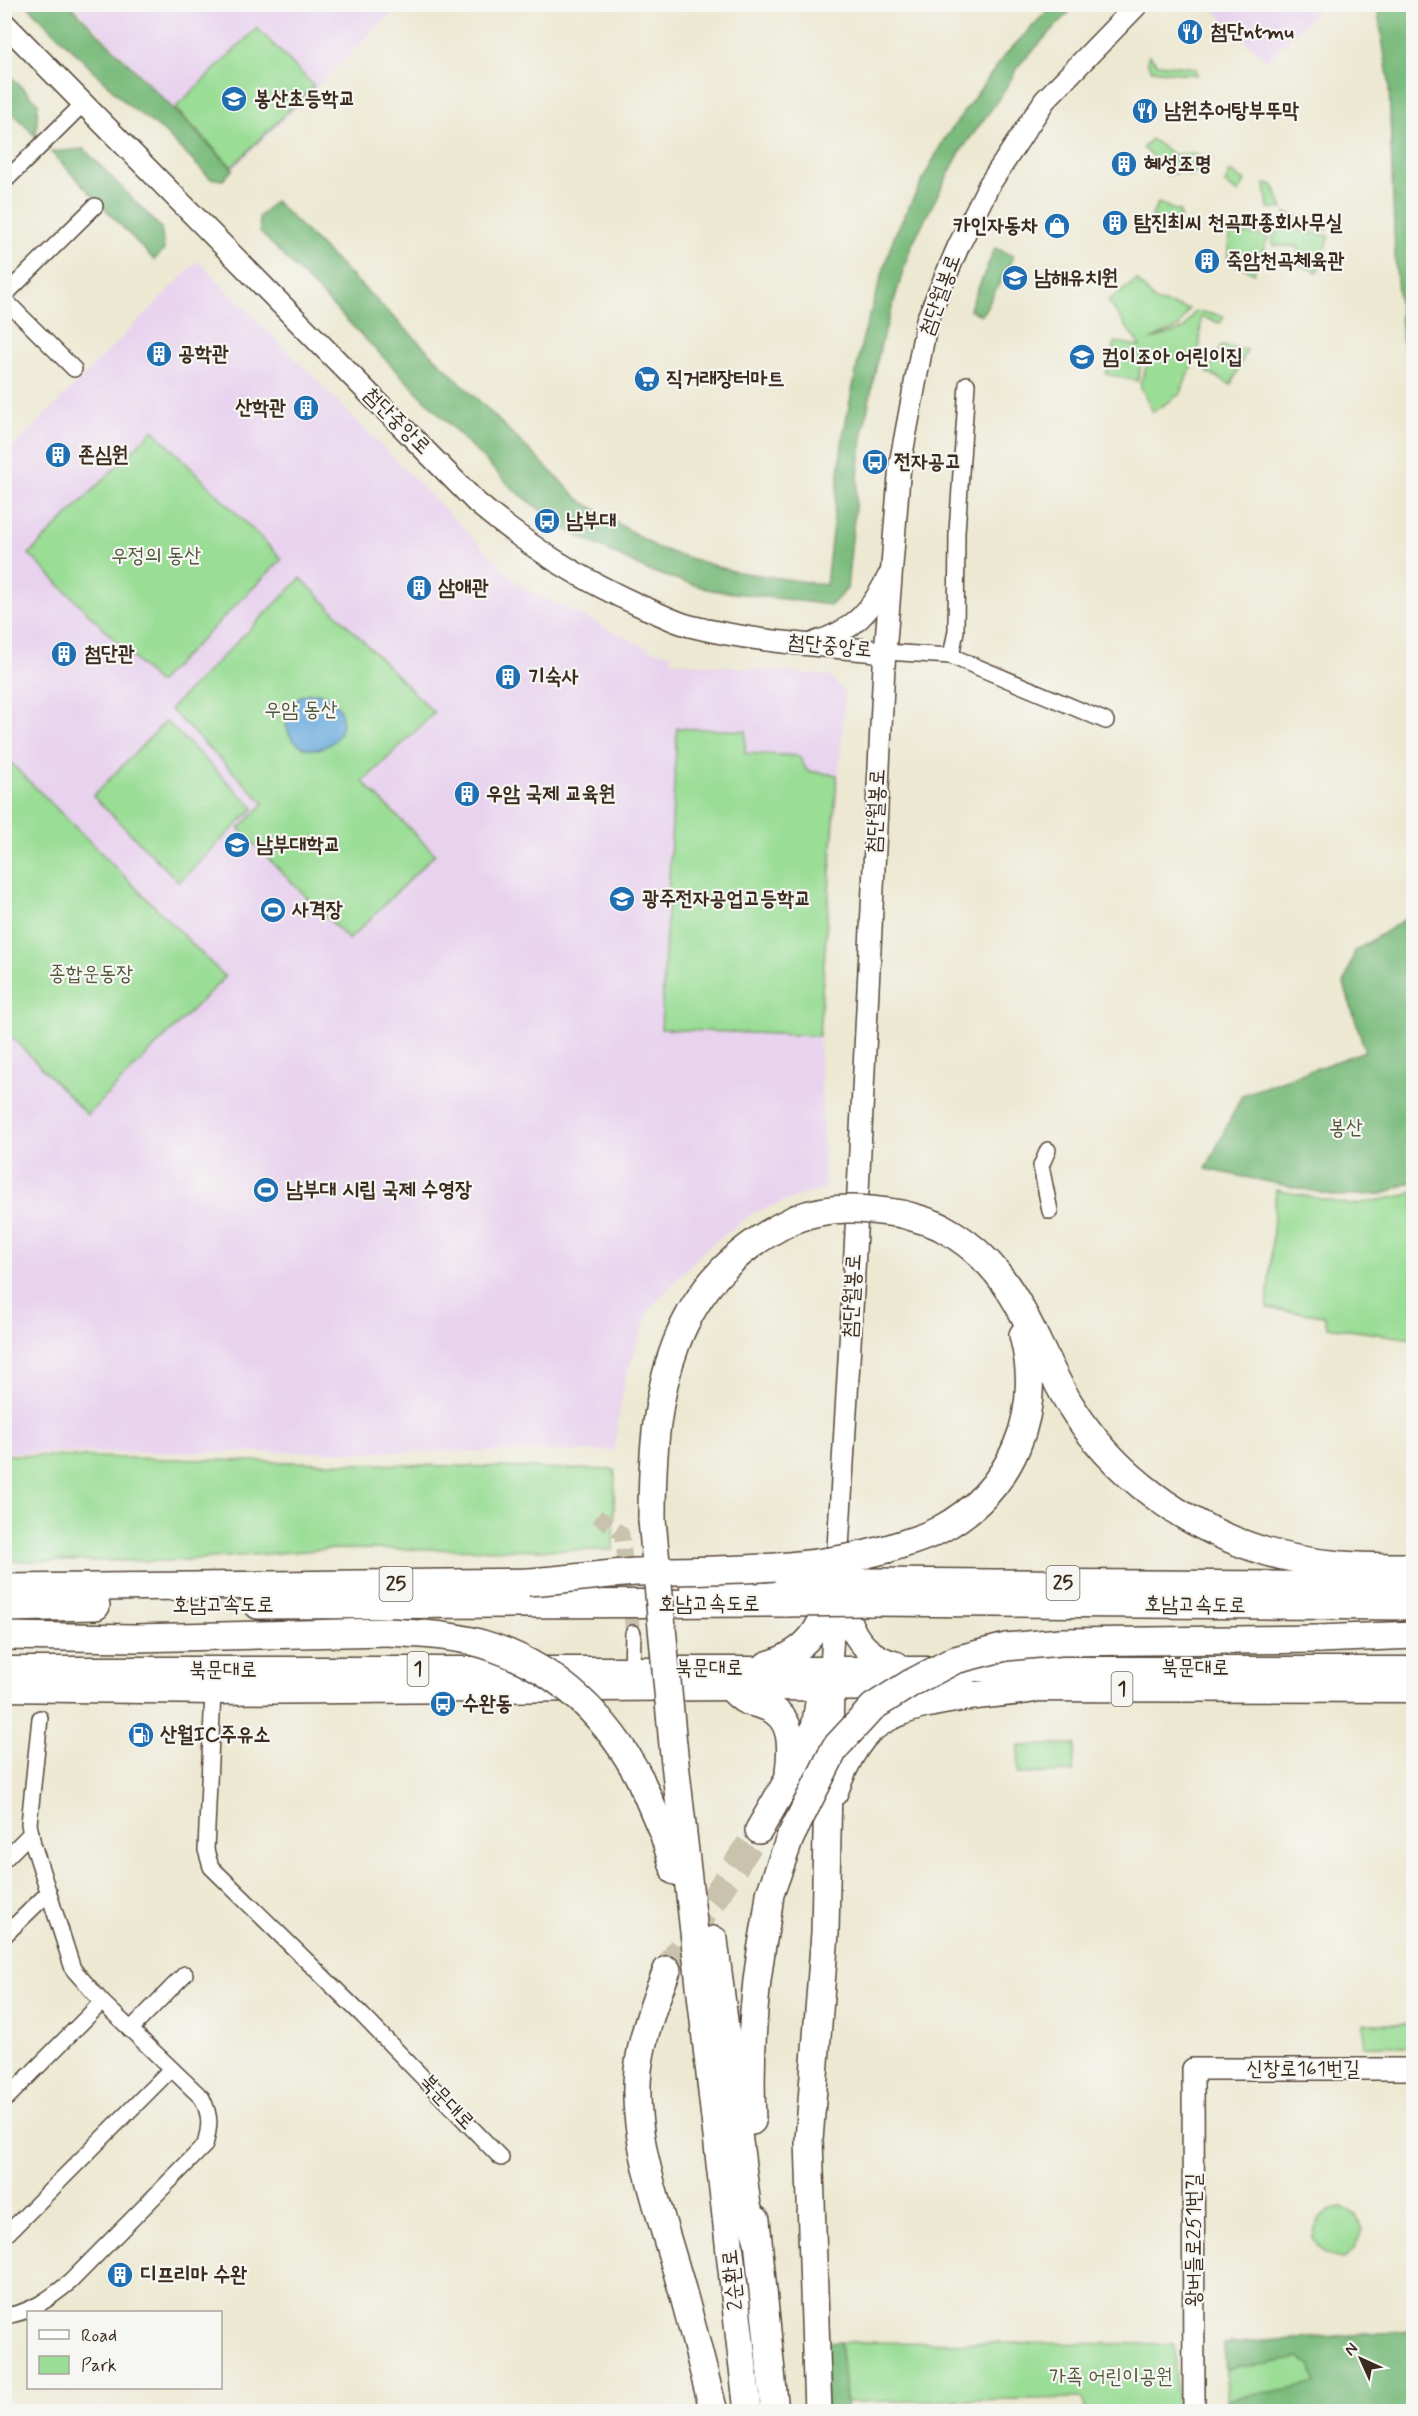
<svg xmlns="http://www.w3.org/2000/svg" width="1418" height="2416" font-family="Mynerve,'Poor Story',sans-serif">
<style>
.built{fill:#e8d2ee}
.green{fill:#9add95;stroke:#6a845a;stroke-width:1.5}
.forest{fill:#7bbc7e;stroke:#5b734e;stroke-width:1.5}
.water{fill:#6babde;stroke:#536a7e;stroke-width:1.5}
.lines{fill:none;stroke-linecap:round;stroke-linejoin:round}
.street-tunnel{stroke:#c9c2ad;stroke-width:15;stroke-dasharray:15 8;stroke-linecap:butt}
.highway-tunnel{stroke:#c9c2ad;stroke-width:27;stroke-dasharray:27 14;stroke-linecap:butt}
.street-casing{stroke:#564639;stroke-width:18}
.secondary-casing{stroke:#564639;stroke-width:24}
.primary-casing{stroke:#564639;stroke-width:27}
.highway-casing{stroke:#564639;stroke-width:30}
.street{stroke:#fff;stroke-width:15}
.secondary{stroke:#fff;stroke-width:21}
.primary{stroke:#fff;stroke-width:24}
.highway{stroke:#fff;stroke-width:27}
.highway-bridge-casing{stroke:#564639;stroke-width:30;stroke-linecap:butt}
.highway-bridge{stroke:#fff;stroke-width:27}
.labels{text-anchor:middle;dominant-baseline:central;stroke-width:4.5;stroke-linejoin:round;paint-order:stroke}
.shield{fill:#f6f6f2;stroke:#73675e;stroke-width:1.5}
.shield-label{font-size:20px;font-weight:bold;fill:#3b2a1e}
.poi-label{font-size:21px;font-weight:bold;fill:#3b2a1e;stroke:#f6f6f2;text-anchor:start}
.street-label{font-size:21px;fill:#3b2a1e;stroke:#f6f6f2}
.park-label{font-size:21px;fill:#53573c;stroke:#f6f6f2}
</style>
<rect width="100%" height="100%" fill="#f6f6f2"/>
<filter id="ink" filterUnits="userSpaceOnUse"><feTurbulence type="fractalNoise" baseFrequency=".0167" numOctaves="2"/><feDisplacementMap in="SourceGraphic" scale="12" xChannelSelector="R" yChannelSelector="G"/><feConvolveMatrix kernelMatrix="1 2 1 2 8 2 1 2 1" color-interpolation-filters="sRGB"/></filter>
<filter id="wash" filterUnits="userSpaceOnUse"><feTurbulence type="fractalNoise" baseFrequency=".008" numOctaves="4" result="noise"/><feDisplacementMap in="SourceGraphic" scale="24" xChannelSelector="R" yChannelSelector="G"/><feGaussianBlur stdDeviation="1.35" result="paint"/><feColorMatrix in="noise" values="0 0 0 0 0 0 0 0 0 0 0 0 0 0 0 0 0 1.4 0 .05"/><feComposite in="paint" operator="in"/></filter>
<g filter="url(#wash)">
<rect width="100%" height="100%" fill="#ece8d1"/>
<g class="built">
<path d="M72,4L400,5L233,169Z"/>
<path d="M1208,5H1323L1267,61Z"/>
<path d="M198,261L522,587L652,650L672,654L671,661L830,676L845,693L819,1036L825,1190L811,1192L753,1213L704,1250L649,1310L624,1382L614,1451L5,1453V455Z"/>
</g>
<g class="green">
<path d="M257,28L314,86L232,167L175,108Z"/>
<path d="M1149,55L1158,64L1195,68L1197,75L1152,70L1147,62Z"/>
<path d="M1151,139L1174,155L1194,153L1205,160L1207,168L1202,175L1193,171L1191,176L1182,171L1167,175L1165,167L1143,148Z"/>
<path d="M1230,172L1245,181L1239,193L1225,184Z"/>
<path d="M1265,184L1273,185L1283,209L1268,208Z"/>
<path d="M1158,203L1180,212V223L1151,218Z"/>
<path d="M1285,213L1330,225L1327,230L1287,224Z"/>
<path d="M1289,228L1330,236L1317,272L1296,263L1299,247L1272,245L1274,233Z"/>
<path d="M1229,232L1269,236L1254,273L1228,260Z"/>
<path d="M1137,280L1155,301L1189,309L1179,327L1150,340L1184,329L1195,311L1224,316L1220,323L1201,317L1200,345L1180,394L1153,412L1140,385L1147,364L1143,353L1138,381L1106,374L1115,342L1140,346L1108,301Z"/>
<path d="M1222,346L1247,350L1231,385L1207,372Z"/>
<path d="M153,430L282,559L158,683L29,554Z"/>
<path d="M301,578L434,713L363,782L435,854L349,940L239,829L264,803L170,709Z"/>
<path d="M166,721L254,808L179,882L93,796Z"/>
<path d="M677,728L746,731L745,753L799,756L807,771L837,775L819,1036L661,1029Z"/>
<path d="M5,757L225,977L87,1115L5,1030Z"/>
<path d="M1276,1190L1352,1205L1407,1195L1413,1191V1339L1328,1327L1324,1316L1267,1308Z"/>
<path d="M5,1455L615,1470L613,1550L331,1549L172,1561H5Z"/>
<path d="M1075,1744L1073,1772L1018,1774L1019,1746Z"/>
<rect x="1364" y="2024" width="49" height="22"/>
<path d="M1342,2207L1356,2215L1362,2230L1354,2249L1343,2259C1327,2257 1320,2251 1313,2237C1317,2219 1323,2209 1342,2207Z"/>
<path d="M1413,2331V2411H1228L1224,2344Z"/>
<path d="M840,2342L1175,2344L1177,2411H1085L1083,2398L846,2402Z"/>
</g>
<g class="forest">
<path d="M27,5H70L233,169L223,180L210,178L163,131L129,106Z"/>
<path d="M1053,5H1076L1019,65L1003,93L960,152L911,246L881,343L862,437L847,589L831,605L711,590L649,571L567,530L513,489L260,232L259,217L275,201L580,500L656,547L676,554L732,571L826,585L843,436L863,337L894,236L943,141L1004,56Z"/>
<path d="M1377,5H1413V394L1402,336L1395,258L1389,83Z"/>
<path d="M4,70L38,103L36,137L5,105Z"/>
<path d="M84,149L161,228L164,250L154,260L51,152Z"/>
<path d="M995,248L1014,256L982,315L969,310Z"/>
<path d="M1413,914V1181L1383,1194L1336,1196L1206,1169L1242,1095L1365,1051L1344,984L1355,951Z"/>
<path d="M1413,2331V2411H1228L1227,2399L1315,2384L1312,2365L1299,2358L1262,2365L1239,2366L1226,2371L1224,2344Z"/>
<path d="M840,2342L847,2411H827L824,2343Z"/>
</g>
<circle class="water" cx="314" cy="721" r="28"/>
</g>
<g filter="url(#ink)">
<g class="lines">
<path class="street-tunnel" d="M597,1516L622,1534L633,1633"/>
<path class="highway-tunnel" d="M667,1970L759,1830"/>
<g class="street-casing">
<g id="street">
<path d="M4,182L84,103"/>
<path d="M4,296L95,206"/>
<path d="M4,299L74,369"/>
<path d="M885,652L951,656L1106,721"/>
<path d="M951,656L956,631L957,532L967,384"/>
<path d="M1048,1150L1041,1166L1050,1211"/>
<path d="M632,1669L633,1633"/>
<path d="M213,1692L206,1850L211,1867L362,2015L501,2158"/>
<path d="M4,1860L31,1833"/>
<path d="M4,1936L49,1892"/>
<path d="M130,2030L185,1974"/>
<path d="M4,2101L102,2002"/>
<path d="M4,2237L171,2069"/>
<path d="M4,2316C31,2313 50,2298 70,2282L205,2145C210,2126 211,2116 202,2098L102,2002L73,1969L33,1844L29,1824L40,1718"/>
</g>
</g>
<g class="secondary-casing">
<g id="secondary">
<path d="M4,23L477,503C529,547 580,579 643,607C658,613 674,622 690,626C753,642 820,645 885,652"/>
<path d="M816,642C853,631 871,611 888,577"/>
<path d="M830,1685L853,1292L884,666L900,464L927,320L958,247L989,185L1045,100L1138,4"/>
<path d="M1194,2412L1193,2069H1414"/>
</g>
</g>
<g class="primary-casing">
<g id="primary">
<path d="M839,1585C847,1623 856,1654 897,1664"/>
<path d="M766,1664C809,1651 821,1628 833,1586"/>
<path d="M4,1669H1414"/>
<path d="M4,1689L213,1692L731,1688L965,1689"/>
<path d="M1012,1689L1414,1690"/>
</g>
</g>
<g class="highway-casing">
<g id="highway">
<path d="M902,1214C915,1218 929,1221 941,1227C1018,1268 1028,1335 1069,1403C1113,1475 1185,1527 1264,1551C1311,1566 1365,1567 1414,1567"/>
<path d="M652,1520C652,1393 668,1279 795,1219"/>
<path d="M887,1549C904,1543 923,1539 939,1530C1012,1491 1044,1414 1023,1335"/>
<path d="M869,1582L1414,1586"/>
<path d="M693,1583H788"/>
<path d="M4,1588L550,1582"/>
<path d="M870,1602L1414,1606"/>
<path d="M258,1605L786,1603"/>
<path d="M4,1608L96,1606"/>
<path d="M4,1636L135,1638L387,1632"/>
<path d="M1319,1639L1414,1635"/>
<path d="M731,1688C748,1706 747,1699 767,1707C794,1717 792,1749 789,1772"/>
<path d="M673,1745L748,2412"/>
<path d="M640,1779L664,1835L675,1871"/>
<path d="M834,1792C841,1773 849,1754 862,1738C896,1696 981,1697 1032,1689"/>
<path d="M759,1830L806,1749L815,1728L819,1703"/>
<path d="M714,1940L747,2206L757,2238"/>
<path d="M667,1970C654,2002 642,2036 638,2070C631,2133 657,2203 674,2262C689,2311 701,2362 714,2412"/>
<path d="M752,2121C749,2054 754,1983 767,1917"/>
<path d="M756,2220L775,2412"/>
<path d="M818,2412L809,2140L825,1933L830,1688"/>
</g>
</g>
<use href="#street" class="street"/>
<use href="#secondary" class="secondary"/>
<use href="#primary" class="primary"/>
<use href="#highway" class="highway"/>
<g class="highway-bridge-casing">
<g id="highway-bridge">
<path d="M795,1219C830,1205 865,1208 902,1214"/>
<path d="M652,1520L673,1745"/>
<path d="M528,1582C564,1580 602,1574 637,1572C722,1569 805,1572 887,1549"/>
<path d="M788,1583L869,1582"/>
<path d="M786,1603L870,1602"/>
<path d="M387,1632C422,1634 459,1635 492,1647C559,1670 608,1718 640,1779"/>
<path d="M767,1917L770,1894L790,1838L835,1748L873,1707L911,1683L955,1660L1006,1647L1060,1642L1319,1639"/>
</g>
</g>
<use href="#highway-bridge" class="highway-bridge"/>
</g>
</g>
<defs>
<g id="restaurant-disc" transform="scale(1.35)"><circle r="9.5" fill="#1f6fb2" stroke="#f6f6f2"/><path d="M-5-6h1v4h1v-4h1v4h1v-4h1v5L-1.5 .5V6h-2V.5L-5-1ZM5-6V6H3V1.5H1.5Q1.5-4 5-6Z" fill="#fff"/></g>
<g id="school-disc" transform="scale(1.35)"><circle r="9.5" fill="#1f6fb2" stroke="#f6f6f2"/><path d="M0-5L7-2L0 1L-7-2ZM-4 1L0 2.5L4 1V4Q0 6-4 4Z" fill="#fff"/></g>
<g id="building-disc" transform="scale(1.35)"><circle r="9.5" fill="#1f6fb2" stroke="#f6f6f2"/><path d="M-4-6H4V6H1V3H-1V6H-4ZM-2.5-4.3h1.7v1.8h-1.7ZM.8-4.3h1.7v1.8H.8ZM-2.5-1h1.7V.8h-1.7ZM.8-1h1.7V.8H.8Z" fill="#fff"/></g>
<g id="shop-disc" transform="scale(1.35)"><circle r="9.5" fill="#1f6fb2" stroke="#f6f6f2"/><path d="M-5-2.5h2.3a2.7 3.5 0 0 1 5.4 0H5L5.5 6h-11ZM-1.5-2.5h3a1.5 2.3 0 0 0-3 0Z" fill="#fff"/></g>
<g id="supermarket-disc" transform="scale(1.35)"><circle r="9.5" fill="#1f6fb2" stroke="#f6f6f2"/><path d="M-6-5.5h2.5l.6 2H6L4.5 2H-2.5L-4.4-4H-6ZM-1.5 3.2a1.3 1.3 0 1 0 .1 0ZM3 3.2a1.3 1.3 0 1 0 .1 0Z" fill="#fff"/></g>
<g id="bus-disc" transform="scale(1.35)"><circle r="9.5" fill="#1f6fb2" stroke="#f6f6f2"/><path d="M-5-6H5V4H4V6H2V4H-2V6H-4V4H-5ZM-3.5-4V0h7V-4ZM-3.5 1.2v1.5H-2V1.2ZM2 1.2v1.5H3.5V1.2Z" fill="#fff"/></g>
<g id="university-disc" transform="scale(1.35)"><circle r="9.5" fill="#1f6fb2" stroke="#f6f6f2"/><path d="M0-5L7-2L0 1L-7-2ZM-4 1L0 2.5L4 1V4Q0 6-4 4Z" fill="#fff"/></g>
<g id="stadium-disc" transform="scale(1.35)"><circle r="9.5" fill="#1f6fb2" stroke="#f6f6f2"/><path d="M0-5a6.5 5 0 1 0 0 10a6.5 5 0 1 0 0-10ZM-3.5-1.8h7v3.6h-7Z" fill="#fff"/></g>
<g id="fuel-disc" transform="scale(1.35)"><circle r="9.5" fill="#1f6fb2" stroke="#f6f6f2"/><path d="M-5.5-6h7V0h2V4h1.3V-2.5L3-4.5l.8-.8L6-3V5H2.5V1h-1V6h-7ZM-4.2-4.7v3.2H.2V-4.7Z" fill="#fff"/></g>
</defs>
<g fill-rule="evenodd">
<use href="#restaurant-disc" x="1190" y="32"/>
<use href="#school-disc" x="234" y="99"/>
<use href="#restaurant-disc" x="1145" y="111"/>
<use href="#building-disc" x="1124" y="164"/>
<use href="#building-disc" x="1115" y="223"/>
<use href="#shop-disc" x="1057" y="226"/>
<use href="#building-disc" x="1207" y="261"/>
<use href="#school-disc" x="1015" y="278"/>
<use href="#building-disc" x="159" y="354"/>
<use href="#school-disc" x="1082" y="357"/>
<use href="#supermarket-disc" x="647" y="379"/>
<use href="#building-disc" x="306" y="408"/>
<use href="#building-disc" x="58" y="455"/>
<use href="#bus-disc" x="875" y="462"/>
<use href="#bus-disc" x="547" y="521"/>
<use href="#building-disc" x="419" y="588"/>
<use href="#building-disc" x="64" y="654"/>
<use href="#building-disc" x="508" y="677"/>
<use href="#building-disc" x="467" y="794"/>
<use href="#university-disc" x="237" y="845"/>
<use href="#school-disc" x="622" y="899"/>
<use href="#stadium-disc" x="273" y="910"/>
<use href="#stadium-disc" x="266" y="1190"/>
<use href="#bus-disc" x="443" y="1704"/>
<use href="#fuel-disc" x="141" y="1735"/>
<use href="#building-disc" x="120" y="2275"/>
</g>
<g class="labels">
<g class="shield">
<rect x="1046.5" y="1566" width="33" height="34" rx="4.5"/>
<rect x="379.5" y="1567" width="33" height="34" rx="4.5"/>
<rect x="407.5" y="1652" width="21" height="34" rx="4.5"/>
<rect x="1111.5" y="1672" width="21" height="34" rx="4.5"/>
</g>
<g class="shield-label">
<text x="1063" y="1583">25</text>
<text x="396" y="1584">25</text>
<text x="418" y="1669">1</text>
<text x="1122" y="1689">1</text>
</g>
<g class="poi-label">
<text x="1210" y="32">첨단ntmu</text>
<text x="254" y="99">봉산초등학교</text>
<text x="1164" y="111">남원추어탕부뚜막</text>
<text x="1144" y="164">혜성조명</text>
<text x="1134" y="223">탐진최씨 천곡파종회사무실</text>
<text x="1038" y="226" text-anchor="end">카인자동차</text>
<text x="1226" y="261">죽암천곡체육관</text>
<text x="1034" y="278">남해유치원</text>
<text x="178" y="354">공학관</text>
<text x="1102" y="357">컴이조아 어린이집</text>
<text x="666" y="379">직거래장터마트</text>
<text x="286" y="408" text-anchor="end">산학관</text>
<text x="78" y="455">존심원</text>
<text x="894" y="462">전자공고</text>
<text x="566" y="521">남부대</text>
<text x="438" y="588">삼애관</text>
<text x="84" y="654">첨단관</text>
<text x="528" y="677">기숙사</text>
<text x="486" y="794">우암 국제 교육원</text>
<text x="256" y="845">남부대학교</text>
<text x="642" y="899">광주전자공업고등학교</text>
<text x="292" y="910">사격장</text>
<text x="286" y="1190">남부대 시립 국제 수영장</text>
<text x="462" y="1704">수완동</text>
<text x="160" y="1735">산월IC주유소</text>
<text x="140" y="2275">디프리마 수완</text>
</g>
<g class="street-label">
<text transform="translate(940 295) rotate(-70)">첨단월봉로</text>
<text transform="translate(397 421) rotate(45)">첨단중앙로</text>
<text transform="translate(830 646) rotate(6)">첨단중앙로</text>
<text transform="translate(876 811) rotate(-87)">첨단월봉로</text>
<text transform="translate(852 1296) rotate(-87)">첨단월봉로</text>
<text x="709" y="1604">호남고속도로</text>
<text x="223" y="1605">호남고속도로</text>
<text transform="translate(1195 1605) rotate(1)">호남고속도로</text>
<text x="709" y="1668">북문대로</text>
<text x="1195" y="1668">북문대로</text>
<text x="223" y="1670">북문대로</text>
<text x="1303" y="2069">신창로161번길</text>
<text transform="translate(447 2102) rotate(46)">북문대로</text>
<text transform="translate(1194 2240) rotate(-90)">왕버들로251번길</text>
<text transform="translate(733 2280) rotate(-96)">2순환로</text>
</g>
<g class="park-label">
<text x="156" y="556">우정의 동산</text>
<text x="301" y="710">우암 동산</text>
<text x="91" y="974">종합운동장</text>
<text x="1346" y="1128">봉산</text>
<text x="1111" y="2377">가족 어린이공원</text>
</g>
</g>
<rect width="1418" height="2416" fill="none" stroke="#f6f6f2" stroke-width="24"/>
<rect x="27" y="2311" width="195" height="78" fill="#f6f6f2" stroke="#aba49d" stroke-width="1.5"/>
<rect x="39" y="2330" width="30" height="9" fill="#ffffff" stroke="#aba49d" stroke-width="1.5"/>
<text x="81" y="2341" font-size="18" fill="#3b2a1e">Road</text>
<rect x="39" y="2356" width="30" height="18" fill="#9add95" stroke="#aba49d" stroke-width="1.5"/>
<text x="81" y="2371" font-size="18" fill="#3b2a1e">Park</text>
<g transform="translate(1361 2359) rotate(315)" stroke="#f6f6f2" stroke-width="4.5" paint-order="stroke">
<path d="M0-4.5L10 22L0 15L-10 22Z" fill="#3b2a1e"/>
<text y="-9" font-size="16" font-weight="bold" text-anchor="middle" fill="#3b2a1e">N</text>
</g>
</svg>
